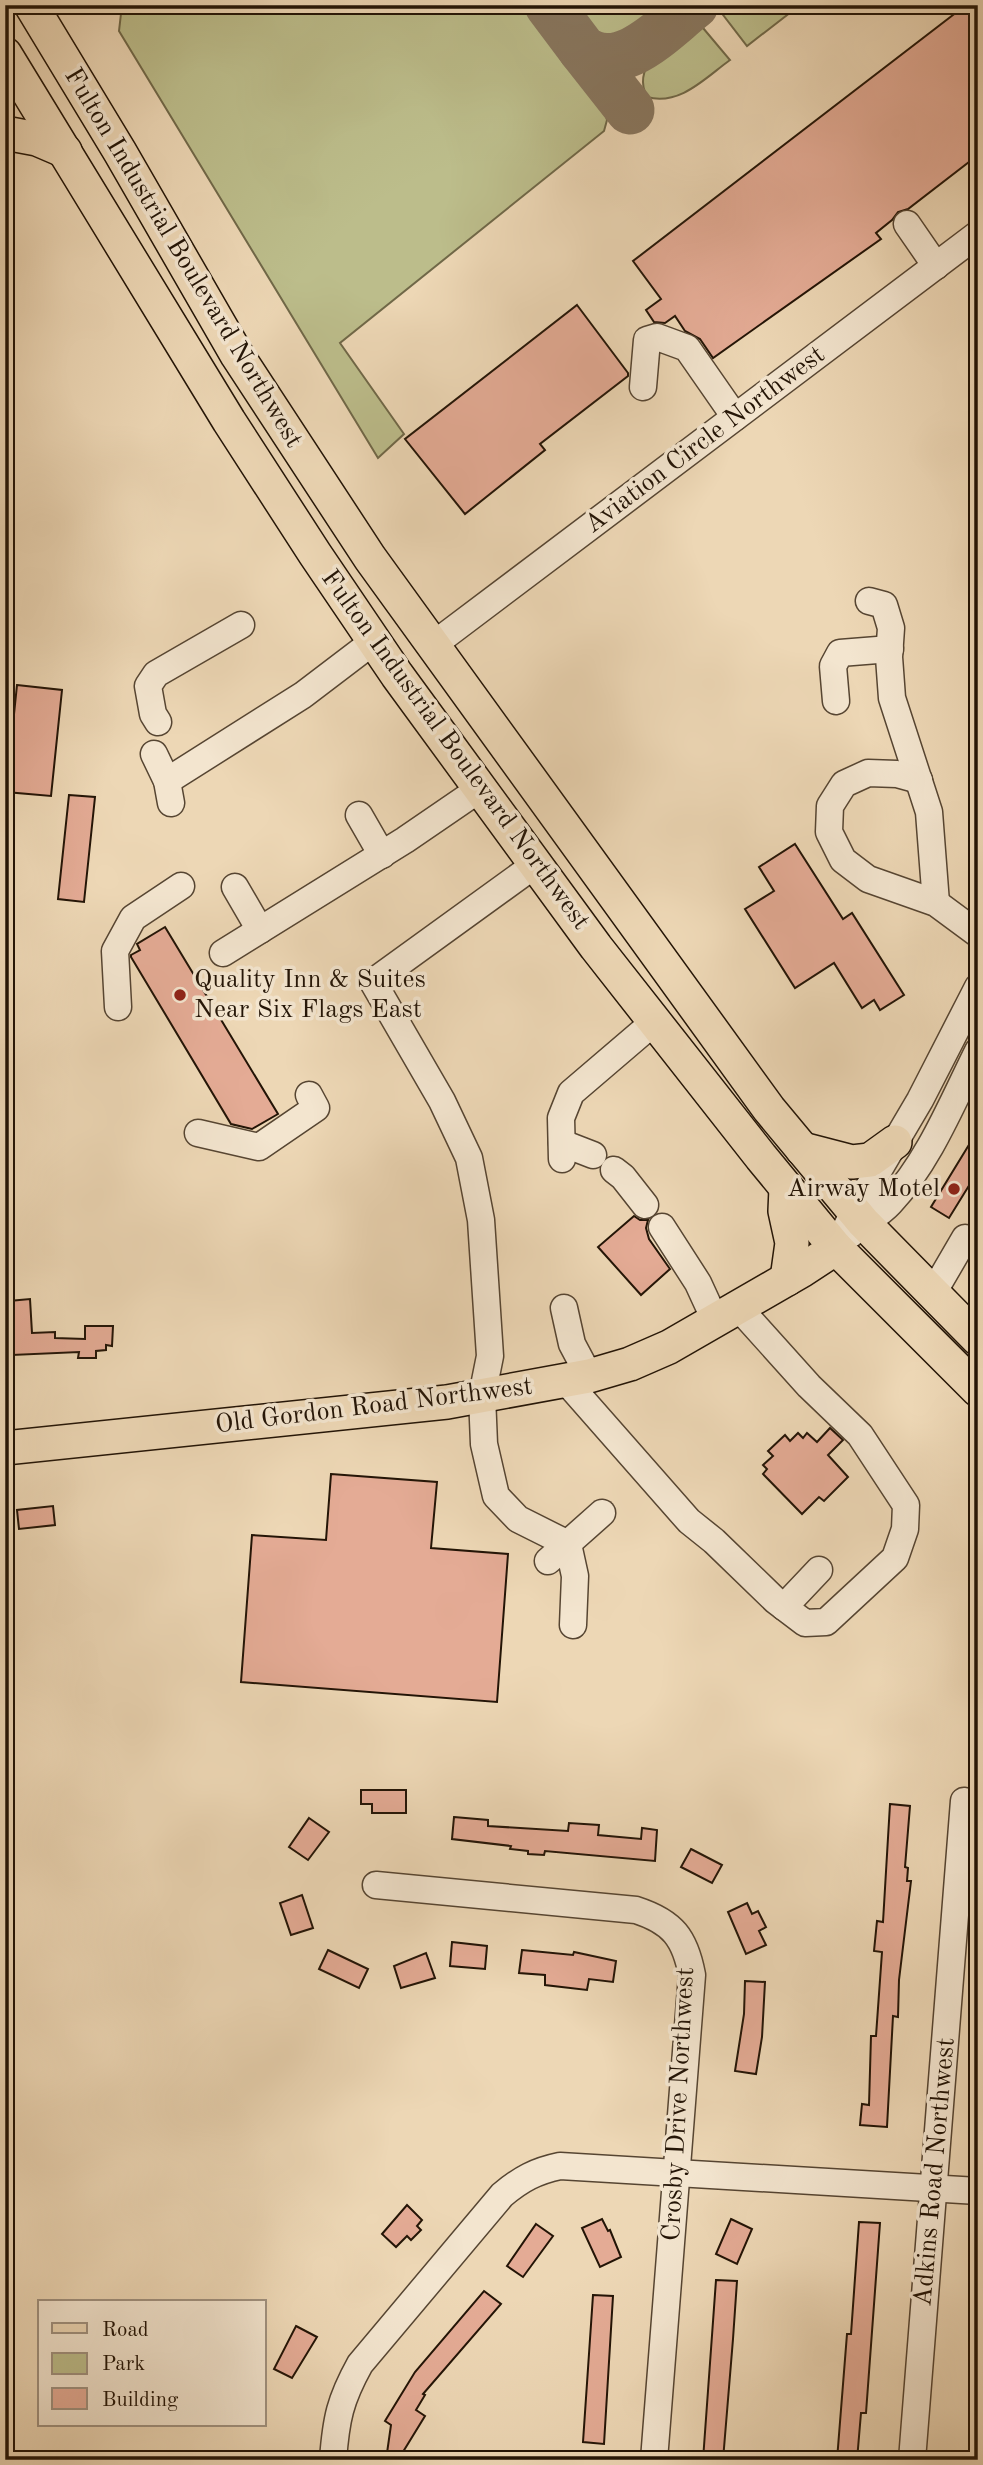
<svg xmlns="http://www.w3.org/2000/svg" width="983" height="2465" font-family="'Old Standard TT',serif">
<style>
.green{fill:#bcbd8b;stroke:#706848;stroke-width:2}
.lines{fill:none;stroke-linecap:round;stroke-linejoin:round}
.taxiway{stroke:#88765e;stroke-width:49}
.building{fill:#e4ab95;stroke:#231406;stroke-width:2}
.minor-casing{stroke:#564532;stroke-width:29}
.major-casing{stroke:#231406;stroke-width:36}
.minor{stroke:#f3e5cf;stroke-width:26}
.major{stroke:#edd7b5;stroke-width:33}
.poi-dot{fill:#8f2418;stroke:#f3e5cf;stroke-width:2.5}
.labels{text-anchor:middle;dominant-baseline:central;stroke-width:7;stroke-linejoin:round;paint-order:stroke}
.street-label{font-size:26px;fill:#231406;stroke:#f3e5cf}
.poi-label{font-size:26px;fill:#231406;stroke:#f3e5cf;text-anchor:start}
</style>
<rect width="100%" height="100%" fill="#edd7b5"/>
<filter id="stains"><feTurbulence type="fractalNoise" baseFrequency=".00286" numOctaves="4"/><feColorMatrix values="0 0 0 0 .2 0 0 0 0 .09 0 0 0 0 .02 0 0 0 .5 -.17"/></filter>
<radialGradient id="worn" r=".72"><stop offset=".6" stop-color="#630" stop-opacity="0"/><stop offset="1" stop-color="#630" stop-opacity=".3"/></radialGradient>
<g class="green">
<path d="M122,5H530L602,101L607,120L604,131L340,343L404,434L378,458L119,31Z"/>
<path d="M576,5H664L616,41H606L596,35Z"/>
<path d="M720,5H800L747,46L717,7Z"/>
<path d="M698,22L730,60C705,78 680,106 647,97C629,62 675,39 698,22Z"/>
</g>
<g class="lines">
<g class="taxiway">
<path d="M549,5L582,49C621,77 663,29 694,5"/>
<path d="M582,49L630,110"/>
</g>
</g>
<g class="building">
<path d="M966,5H978V155L908,209L898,212L892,220L876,233L881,239L713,358L700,339L685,331L675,316L665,323L654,322L646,310L661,299L633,261Z"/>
<path d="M577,305L628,373V376L540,444L545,450L465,514L405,439Z"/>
<path d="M17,685L62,690L51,796L6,792Z"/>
<path d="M69,795L95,797L84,902L58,899Z"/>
<path d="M795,844L843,919L852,913L904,995L880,1010L874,1000L862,1008L834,963L795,988L745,909L774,891L759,867Z"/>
<path d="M165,927L278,1114L252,1129L231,1124L131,957V955L140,950L137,944Z"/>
<path d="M978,1130V1171L949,1218L931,1207Z"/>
<path d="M634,1216L640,1220H648L646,1228L649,1239L670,1269L641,1295L598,1247Z"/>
<path d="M30,1299L32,1333L55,1332V1338L85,1339V1326H113L112,1346L106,1345V1350L96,1351V1358H78L79,1352L12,1355L9,1301Z"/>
<path d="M830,1428L843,1440L828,1455L848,1477L824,1501L819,1497L802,1514L763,1474L767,1469L763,1465L773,1456L768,1451L785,1435L790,1441L798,1433L803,1438L807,1433L817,1442Z"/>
<path d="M331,1474L437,1482L431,1548L508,1554L497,1702L241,1682L252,1535L326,1540Z"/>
<path d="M53,1506L55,1525L19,1529L17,1510Z"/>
<path d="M361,1790H406V1813H372V1804H361Z"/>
<path d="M890,1804L910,1806L905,1867L908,1868L907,1881H911L899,1980L898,2017L893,2016L887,2127L860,2125L862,2104L869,2105L871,2036H876L882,1952L874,1951L877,1921L883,1922Z"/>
<path d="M454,1817L488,1820V1826L568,1831L569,1823L599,1825L598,1835L641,1839L642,1828L657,1830L655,1861L545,1851L544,1855L528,1854V1851L510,1849L511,1846L452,1839Z"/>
<path d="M309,1818L329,1832L308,1860L289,1847Z"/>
<path d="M691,1849L722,1865L712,1883L681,1867Z"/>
<path d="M302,1895L313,1928L291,1935L280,1903Z"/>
<path d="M747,1903L752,1914L758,1911L766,1927L759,1931L766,1945L746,1954L728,1912Z"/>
<path d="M452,1942L487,1946L485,1969L450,1966Z"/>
<path d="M328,1950L368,1969L359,1988L319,1969Z"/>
<path d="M522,1950L573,1955L574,1952L616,1961L613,1982L589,1979L587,1990L545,1985V1975L519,1973Z"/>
<path d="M426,1953L435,1978L401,1988L394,1966Z"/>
<path d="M745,1981L765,1982L762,2037L756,2074L735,2071L744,2014Z"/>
<path d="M407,2205L422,2220L417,2226L421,2230L411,2240L407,2236L396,2247L382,2234Z"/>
<path d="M602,2219L608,2231L610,2230L621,2257L600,2267L582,2228Z"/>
<path d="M731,2219L752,2229L737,2264L716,2254Z"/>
<path d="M859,2222L880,2223L866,2413H861L857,2460H837L847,2334H851Z"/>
<path d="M536,2224L553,2236L523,2277L507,2266Z"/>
<path d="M716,2280L737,2281L733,2339L723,2460H703Z"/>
<path d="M484,2291L501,2304L423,2394L425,2395L416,2410L425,2416L398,2460H386L391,2425L385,2421L415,2372Z"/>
<path d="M593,2295L613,2296L604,2444L583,2442Z"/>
<path d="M296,2326L317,2337L292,2378L274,2369Z"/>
</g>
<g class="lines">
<g class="minor-casing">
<g id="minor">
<path d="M907,224L936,266"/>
<path d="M643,387L647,340L657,337L687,348L735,417"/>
<path d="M869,601L884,605L891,628L889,657L892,698L929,812L936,903"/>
<path d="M433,645L978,234"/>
<path d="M836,701L833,666L840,653L890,649"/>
<path d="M158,722L153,714L148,686L156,674L241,625"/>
<path d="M154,754L167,781L171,803"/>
<path d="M919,780L897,774L868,773L844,784L830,806L829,832L843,860L868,879L936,903L978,934"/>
<path d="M167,781L303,695L374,641"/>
<path d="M359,815L382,855"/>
<path d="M536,864L373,982L442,1101L469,1158L481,1220L490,1356L482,1396L484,1444L496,1496L518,1519L568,1544L575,1576L573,1625"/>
<path d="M235,887L260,930"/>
<path d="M223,953L405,840L481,788"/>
<path d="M118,1007L115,951L133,918L181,886"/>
<path d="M198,1133L259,1147L316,1108L309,1095"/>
<path d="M562,1143L593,1155"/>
<path d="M562,1159L561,1118L571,1093L654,1022"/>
<path d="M614,1170L623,1177L645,1205"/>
<path d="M662,1227L698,1283L715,1320"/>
<path d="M851,1234C863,1223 879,1215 890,1203C929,1161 952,1103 978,1051"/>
<path d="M836,1248L854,1212L920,1100L978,987"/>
<path d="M933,1293L965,1238"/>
<path d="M564,1308L572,1344L589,1376"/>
<path d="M565,1380L689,1521L714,1541L776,1601L805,1623L826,1622L895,1558L905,1529L906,1505L860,1435L809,1386L738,1307"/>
<path d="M548,1561L602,1513"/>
<path d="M784,1607L819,1570"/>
<path d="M376,1885L636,1910C673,1922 685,1938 692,1975L654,2460"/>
<path d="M333,2460C336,2419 340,2400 360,2364L502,2195C521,2179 536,2171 560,2166L978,2191"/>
<path d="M912,2460L964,1801"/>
</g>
</g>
<g class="major-casing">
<g id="major">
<path d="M31,5L120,152L237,355L370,558L769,1109L863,1222L978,1339"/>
<path d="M5,54L229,421L315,554L397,675L596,947L761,1157L836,1248L978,1390"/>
<path d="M5,133L37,139L65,151"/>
<path d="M802,1149L852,1162L870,1160L895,1142"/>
<path d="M786,1188L785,1211L792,1243L787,1279"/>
<path d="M5,1448L447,1402L589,1376L630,1364L669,1347L801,1271L836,1248"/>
</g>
</g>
<use href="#minor" class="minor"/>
<use href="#major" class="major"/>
</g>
<g class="poi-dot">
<circle cx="180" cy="995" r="7"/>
<circle cx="954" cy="1189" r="7"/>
</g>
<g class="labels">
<g class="street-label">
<text transform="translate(183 258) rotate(59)">Fulton Industrial Boulevard Northwest</text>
<text transform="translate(705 440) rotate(-37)">Aviation Circle Northwest</text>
<text transform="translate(455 750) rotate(54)">Fulton Industrial Boulevard Northwest</text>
<text transform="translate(374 1406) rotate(-7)">Old Gordon Road Northwest</text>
<text transform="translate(679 2104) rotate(-87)">Crosby Drive Northwest</text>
<text transform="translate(935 2172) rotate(-85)">Adkins Road Northwest</text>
</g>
<g class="poi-label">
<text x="194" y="980">Quality Inn &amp; Suites<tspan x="194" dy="30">Near Six Flags East</tspan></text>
<text x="940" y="1189" text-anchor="end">Airway Motel</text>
</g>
</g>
<rect width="983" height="2465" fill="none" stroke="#edd7b5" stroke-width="28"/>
<rect x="7" y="7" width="969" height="2451" fill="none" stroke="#231406" stroke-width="3.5"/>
<rect x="14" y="14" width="955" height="2437" fill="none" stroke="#231406" stroke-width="2"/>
<rect x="38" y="2300" width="228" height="126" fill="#f3e5cf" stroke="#a0917f" stroke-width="2"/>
<rect x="52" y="2323" width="35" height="10" fill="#edd7b5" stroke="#a0917f" stroke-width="2"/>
<text x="102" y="2336" font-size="21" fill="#231406">Road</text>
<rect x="52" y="2353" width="35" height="21" fill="#bcbd8b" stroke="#a0917f" stroke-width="2"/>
<text x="102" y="2370" font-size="21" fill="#231406">Park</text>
<rect x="52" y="2388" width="35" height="21" fill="#e4ab95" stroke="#a0917f" stroke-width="2"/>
<text x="102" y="2406" font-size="21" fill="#231406">Building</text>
<rect width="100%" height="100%" filter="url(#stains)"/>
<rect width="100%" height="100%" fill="url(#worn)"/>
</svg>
